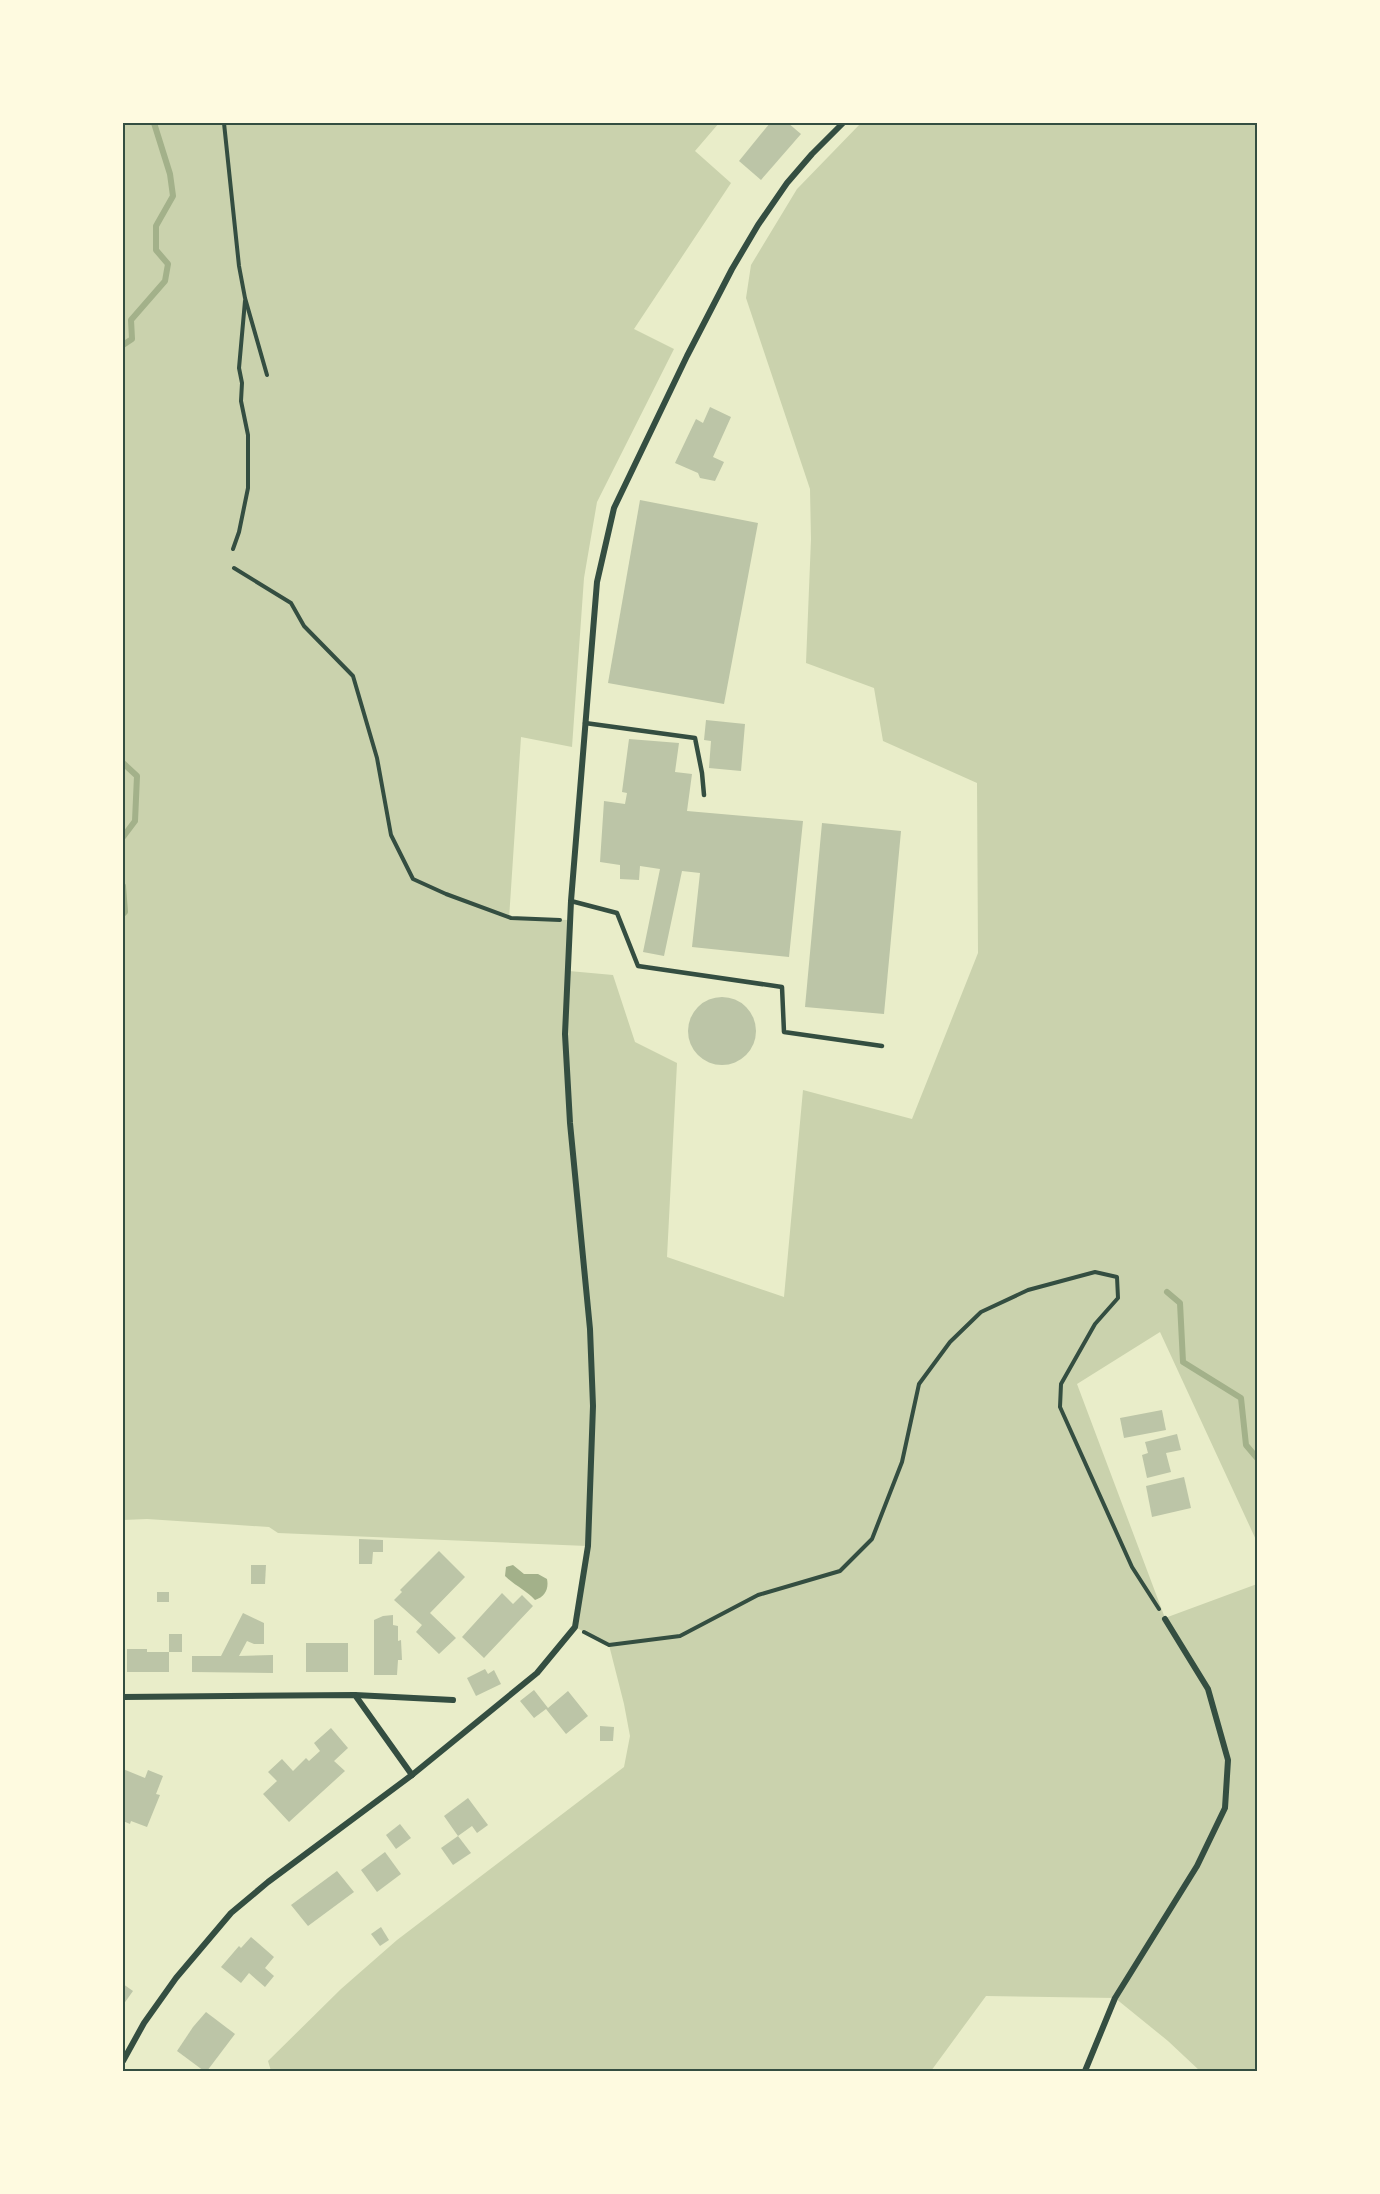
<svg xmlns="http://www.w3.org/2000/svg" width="1380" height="2194" font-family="Lato,sans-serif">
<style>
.green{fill:#cad2ad}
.water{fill:#a3b18a}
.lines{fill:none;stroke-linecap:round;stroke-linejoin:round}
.stream{stroke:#a3b18a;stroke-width:6}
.building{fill:#bcc5a7}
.path{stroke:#344e41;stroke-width:4}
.service{stroke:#344e41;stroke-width:4.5}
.minor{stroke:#344e41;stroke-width:6}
.neatline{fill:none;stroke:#344e41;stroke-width:2}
</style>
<rect width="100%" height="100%" fill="#e9edc9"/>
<path class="green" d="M123,123H719L695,151L731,183L634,329L674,349L597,502L584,578L572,747L521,737L509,919L570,920L569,971L613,975L635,1042L677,1063L667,1257L784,1297L803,1090L912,1119L978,953L977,783L883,741L874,688L806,663L811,539L810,489L746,298L751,265L797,189L861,123H1257V1542L1160,1332L1077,1384L1165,1618L1257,1584V2071H1200L1168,2041L1115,1998L986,1996L931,2071H271L268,2061L341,1989L397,1940L624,1767L630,1736L624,1704L609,1645L575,1627L587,1546L278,1533L269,1527L147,1519L123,1520Z"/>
<path class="water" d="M513,1565L524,1574H538L547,1579C549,1589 545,1597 535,1600C526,1590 515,1586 505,1576L506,1567Z"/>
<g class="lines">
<g class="stream">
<path d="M123,345L132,339L131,320L165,281L168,264L156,250V226L173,196L170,174L154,123"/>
<path d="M123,763L137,776L135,821L123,837"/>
<path d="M123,886L125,912L123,914"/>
<path d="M1167,1292L1180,1303L1183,1362L1241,1398L1246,1445L1257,1458"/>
</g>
</g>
<g class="building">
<path d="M770,123H788L801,134L761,180L739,161Z"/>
<path d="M710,407L731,417L713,457L724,462L715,481L700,478L698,473L675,463L696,419L703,423Z"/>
<path d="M640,500L758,523L724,704L608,683Z"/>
<path d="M706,720L745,724L741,771L709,768L711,741L704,740Z"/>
<path d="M629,739L679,743L675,772L692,774L687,811L803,821L789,957L692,947L700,873L682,871L664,956L643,952L660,869L640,866L639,880L620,879V865L600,862L604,801L625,804L627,793L622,792Z"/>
<path d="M822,823L901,831L884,1014L805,1007Z"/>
<circle cx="722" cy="1031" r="34"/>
<path d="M1162,1410L1166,1430L1124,1438L1120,1418Z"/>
<path d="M1177,1434L1181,1450L1166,1453L1171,1472L1147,1478L1142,1455L1148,1453L1145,1442Z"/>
<path d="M1184,1477L1191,1508L1152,1517L1146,1486Z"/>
<path d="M359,1539L383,1540V1552H373L372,1564H359Z"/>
<path d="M439,1551L465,1577L430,1613L456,1638L439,1654L416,1632L422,1625L394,1600L402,1592L400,1590Z"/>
<path d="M251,1565H266L265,1584H251Z"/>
<rect x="157" y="1592" width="12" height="10"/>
<path d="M502,1593L513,1604L522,1595L533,1606L484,1658L462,1637Z"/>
<path d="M243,1613L264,1623V1644H254L247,1641L239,1656L273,1655V1673L192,1672V1656H221Z"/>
<path d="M393,1615V1625L398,1626V1641L401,1640L402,1660H398L397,1675H374V1620L383,1616Z"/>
<rect x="169" y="1634" width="13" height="18"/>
<rect x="306" y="1643" width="42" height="29"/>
<path d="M127,1649H147V1652H169V1672H127Z"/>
<path d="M485,1669L488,1674L494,1670L501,1684L476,1696L467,1678Z"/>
<path d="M534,1690L548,1708L568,1691L588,1716L566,1734L546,1709L534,1718L520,1701Z"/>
<path d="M600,1726L614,1727L613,1741H600Z"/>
<path d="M331,1728L348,1748L334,1761L345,1771L289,1822L263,1794L277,1781L268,1772L282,1759L293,1771L306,1758L309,1761L320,1751L314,1743Z"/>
<path d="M123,1769L145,1778L148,1770L163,1776L156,1794L160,1795L147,1827L131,1821L130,1824L123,1821Z"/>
<path d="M468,1798L488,1825L477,1833L472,1826L458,1836L444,1816Z"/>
<path d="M400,1824L411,1838L396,1849L386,1835Z"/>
<path d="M458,1836L471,1853L453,1865L441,1848Z"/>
<path d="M385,1852L401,1874L377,1892L361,1870Z"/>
<path d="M337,1871L354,1892L308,1926L291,1905Z"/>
<path d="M381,1927L389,1940L380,1946L371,1934Z"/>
<path d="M251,1937L274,1957L265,1968L274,1976L265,1987L249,1973L241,1983L221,1967L239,1946L241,1948Z"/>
<path d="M123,1984L133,1991L123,2005Z"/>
<path d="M206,2012L235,2034L207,2071H204L177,2051L193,2027Z"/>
</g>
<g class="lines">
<g class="path">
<path d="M224,123L239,266L245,298L267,375"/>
<path d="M233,549L239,532L248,488V435L241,401L242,383L239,368L245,301"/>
<path d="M234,568L291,603L304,626L353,676L377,758L391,835L413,879L446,894L511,918L560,920"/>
<path d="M584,1632L609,1645L680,1636L758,1595L840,1571L872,1539L902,1462L919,1384L950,1342L981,1312L1028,1290L1095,1272L1117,1277L1118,1298L1095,1324L1061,1384L1060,1407L1132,1567L1159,1609"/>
</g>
<g class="service">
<path d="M585,723L695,738L702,773L704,795"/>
<path d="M571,901L617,913L638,966L782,987L784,1032L882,1046"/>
</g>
<g class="minor">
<path d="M355,1695L453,1700"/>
<path d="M123,1697L355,1695L412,1775"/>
<path d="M123,2061L144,2023L176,1978L231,1913L268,1882L412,1775L537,1673L575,1627L588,1546L593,1406L590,1329L570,1123L565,1034L571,901L597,582L614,508L687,356L732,269L758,225L787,183L812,154L843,123"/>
<path d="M1085,2071L1115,1998L1197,1866L1225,1808L1228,1760L1208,1689L1165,1619"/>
</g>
</g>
<rect width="1380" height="2194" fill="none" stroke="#fefae0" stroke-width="249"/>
<rect x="124" y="124" width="1132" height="1946" class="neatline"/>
</svg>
